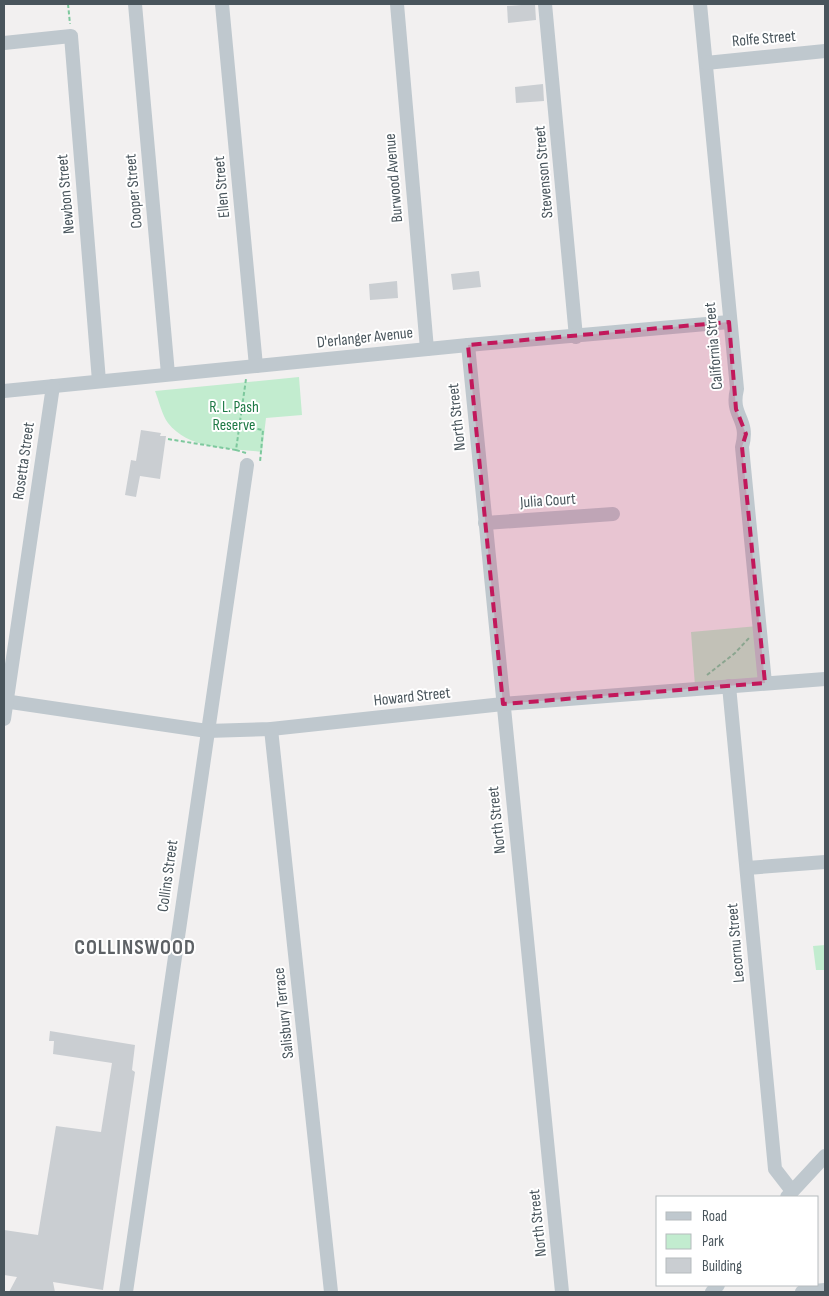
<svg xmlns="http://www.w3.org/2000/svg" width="829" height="1296" font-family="'Sofia Sans Condensed',sans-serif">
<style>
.green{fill:#c2eccf}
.building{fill:#caced2}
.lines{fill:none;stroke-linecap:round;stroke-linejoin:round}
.path{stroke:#7dc89d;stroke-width:2;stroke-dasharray:4 2.5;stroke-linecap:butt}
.minor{stroke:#bfc8ce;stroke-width:14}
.marked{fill:#c2185b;fill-opacity:0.2;stroke:#c2185b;stroke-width:4;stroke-dasharray:10 6;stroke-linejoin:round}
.labels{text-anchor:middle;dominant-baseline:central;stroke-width:4;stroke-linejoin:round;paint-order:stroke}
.street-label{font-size:16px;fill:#49555c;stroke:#fff}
.park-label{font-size:16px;fill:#1e7945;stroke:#fff}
.district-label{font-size:21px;font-weight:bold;letter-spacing:1px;fill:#5d6165;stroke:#fff}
</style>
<rect width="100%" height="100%" fill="#f2f0f0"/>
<g class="green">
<path d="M299,377L302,415L266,418L262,452C231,448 189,450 168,423C162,415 159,401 155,391Z"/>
<path d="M758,626L762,680L695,686L691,632Z"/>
<path d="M825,945V970H816L813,946Z"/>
</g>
<g class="building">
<path d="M535,4L536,20L508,23L507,6Z"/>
<path d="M543,84L544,101L516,103L515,87Z"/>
<path d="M479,271L481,287L453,290L451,274Z"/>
<path d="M397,281L398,298L370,300L369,284Z"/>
<path d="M141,430L161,433L160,436H166L160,479L140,476L136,497L125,495L131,460L136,461Z"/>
<path d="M50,1031L135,1045L132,1070L135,1072L103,1290L53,1282L55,1292H9L17,1277L4,1275V1230L38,1235L56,1126L101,1132L112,1063L53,1054L54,1041H49Z"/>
</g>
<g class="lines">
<g class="path">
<path d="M68,4L70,24"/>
<path d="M241,421L246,427L263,430L260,462"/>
<path d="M168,439L236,450"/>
<path d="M246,453L236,450L246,379"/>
<path d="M707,675L735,653L749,638"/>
</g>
<g class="minor">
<path d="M135,4L168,374"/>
<path d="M222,4L256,366"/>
<path d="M397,4L427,349"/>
<path d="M545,4L576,337"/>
<path d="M700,4L737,389C730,417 750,418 742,447L765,683"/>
<path d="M4,43L71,36L99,381"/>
<path d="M706,63L825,51"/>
<path d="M468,345L562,1292"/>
<path d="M4,391L468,345L729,322"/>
<path d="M485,523L613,514"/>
<path d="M729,686L775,1169L792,1191"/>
<path d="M4,701L207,731L271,729L503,704L825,679"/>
<path d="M4,719L53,386"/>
<path d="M271,729L331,1292"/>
<path d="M747,868L825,862"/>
<path d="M787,1197L825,1156"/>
<path d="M126,1292L247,465"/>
<path d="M712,1292L718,1285"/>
<path d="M802,1292L825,1290"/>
</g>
</g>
<path class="marked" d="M729,322L736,409L746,434L742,447L765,683L503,704L468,345Z"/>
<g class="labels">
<g class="street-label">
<text transform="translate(764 39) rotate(-5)">Rolfe Street</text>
<text transform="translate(544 172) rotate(-95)">Stevenson Street</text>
<text transform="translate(394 178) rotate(-95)">Burwood Avenue</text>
<text transform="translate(222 187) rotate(-95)">Ellen Street</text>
<text transform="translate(134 191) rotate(-95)">Cooper Street</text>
<text transform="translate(66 194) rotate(-95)">Newbon Street</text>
<text transform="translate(365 338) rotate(-6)">D'erlanger Avenue</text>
<text transform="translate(714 346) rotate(-95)">California Street</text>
<text transform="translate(457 417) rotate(-96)">North Street</text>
<text transform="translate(24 461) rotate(-82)">Rosetta Street</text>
<text transform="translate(548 501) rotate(-4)">Julia Court</text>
<text transform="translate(412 697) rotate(-6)">Howard Street</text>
<text transform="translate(497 820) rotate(-96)">North Street</text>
<text transform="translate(168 876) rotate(-82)">Collins Street</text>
<text transform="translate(736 943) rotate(-95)">Lecornu Street</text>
<text transform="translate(284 1013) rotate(-96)">Salisbury Terrace</text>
<text transform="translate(538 1223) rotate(-96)">North Street</text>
</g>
<g class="park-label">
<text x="234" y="407">R. L. Pash<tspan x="234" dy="18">Reserve</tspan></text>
</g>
<g class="district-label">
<text x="135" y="947">COLLINSWOOD</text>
</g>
</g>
<rect width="829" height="1296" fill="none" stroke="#49555c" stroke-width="10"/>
<rect x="656" y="1196" width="162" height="90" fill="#ffffff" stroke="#b6bbbe"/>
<rect x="666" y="1212" width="25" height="8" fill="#bfc8ce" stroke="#b6bbbe"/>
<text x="702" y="1221" font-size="15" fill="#49555c">Road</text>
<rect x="666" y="1234" width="25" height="15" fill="#c2eccf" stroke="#b6bbbe"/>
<text x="702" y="1246" font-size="15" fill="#49555c">Park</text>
<rect x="666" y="1258" width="25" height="15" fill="#caced2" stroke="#b6bbbe"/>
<text x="702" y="1271" font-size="15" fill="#49555c">Building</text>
</svg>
